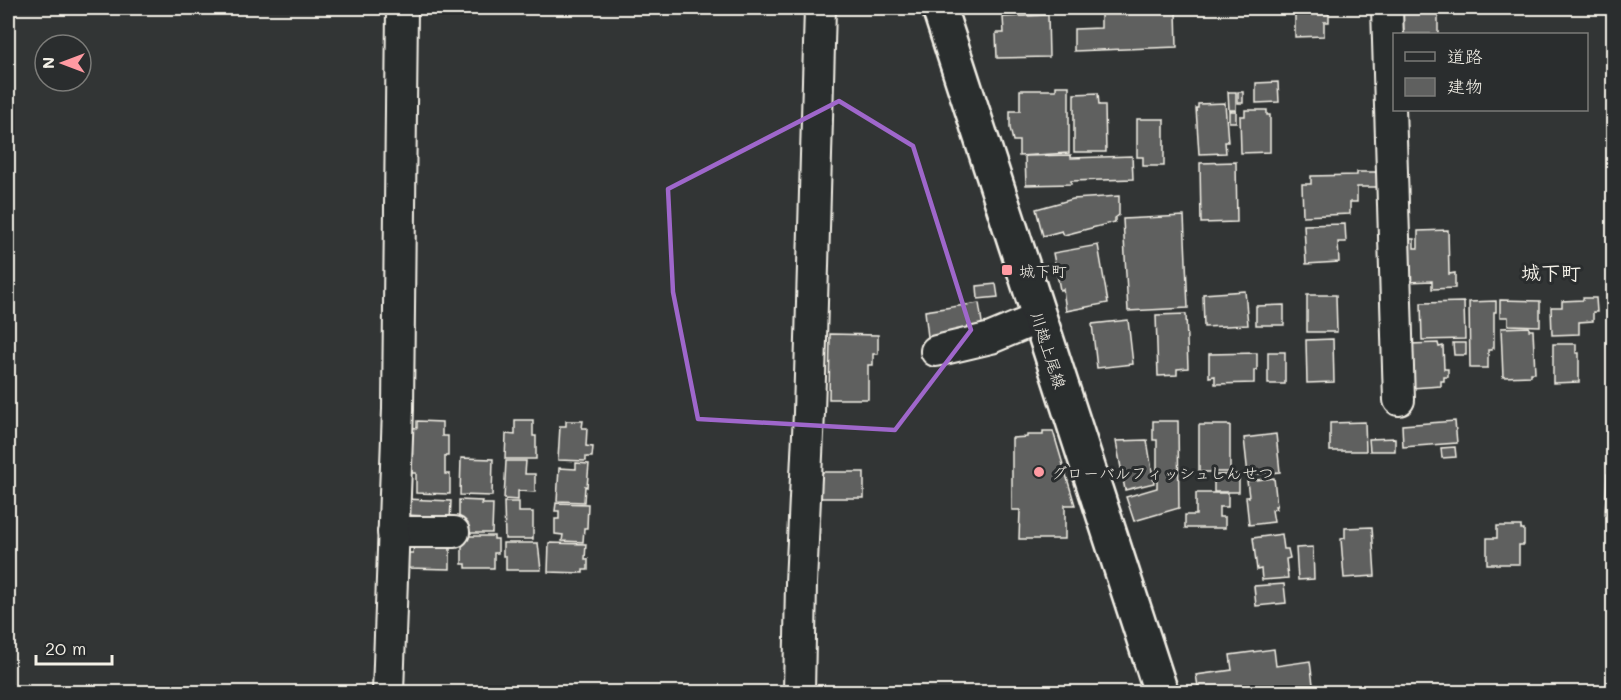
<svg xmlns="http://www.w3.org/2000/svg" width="1621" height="700" font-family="Mali,'Klee One',sans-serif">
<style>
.building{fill:#5f605f;stroke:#f4f1e8;stroke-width:1.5}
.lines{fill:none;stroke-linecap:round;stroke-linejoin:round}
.minor-casing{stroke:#f4f1e8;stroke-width:34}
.major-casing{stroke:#f4f1e8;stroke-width:38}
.minor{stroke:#2a2d2e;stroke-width:30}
.major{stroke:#2a2d2e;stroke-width:33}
.marked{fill:none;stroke:#9f67cb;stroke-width:4.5;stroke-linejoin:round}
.poi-dot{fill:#ff9aa2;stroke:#2a2d2e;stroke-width:2}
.labels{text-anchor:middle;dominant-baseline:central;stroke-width:6;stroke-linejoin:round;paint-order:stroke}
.poi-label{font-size:16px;fill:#f4f1e8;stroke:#2a2d2e;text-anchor:start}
.street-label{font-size:16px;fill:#f4f1e8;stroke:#2a2d2e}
.quarter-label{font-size:20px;font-weight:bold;fill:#f4f1e8;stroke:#2a2d2e}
</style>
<rect width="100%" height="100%" fill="#323535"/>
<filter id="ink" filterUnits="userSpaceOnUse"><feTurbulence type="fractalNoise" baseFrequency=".0167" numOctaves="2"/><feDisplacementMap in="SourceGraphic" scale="12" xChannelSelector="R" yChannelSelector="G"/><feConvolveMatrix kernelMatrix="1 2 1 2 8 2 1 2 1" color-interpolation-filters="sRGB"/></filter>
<g filter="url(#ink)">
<g class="building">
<path d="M1295,8H1329V22H1324V36L1295,37Z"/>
<rect x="1401" y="8" width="37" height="26"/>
<path d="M1176,11L1177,47L1074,51V29L1101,28V14Z"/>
<path d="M1048,15L1049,57L997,58L996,33H1004L1003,17Z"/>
<path d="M1278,82L1279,102L1256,103V83Z"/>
<path d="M1056,86H1069V153L1019,156V141H1013L1010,128V111H1020V90H1056Z"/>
<path d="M1228,92H1236V110H1229Z"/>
<rect x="1238" y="92" width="5" height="11"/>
<path d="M1098,93L1099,105H1105L1106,152H1074V94Z"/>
<path d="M1225,103L1228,142H1225L1226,153L1199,154L1196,108H1198V104Z"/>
<path d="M1245,110H1267V115H1270V152L1241,153L1240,116H1245Z"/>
<rect x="1229" y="111" width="7" height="11"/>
<path d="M1137,119H1164V166H1143V157H1137Z"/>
<path d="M1071,155V158L1132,156L1133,179L1071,181V184L1026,185L1025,156Z"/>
<path d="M1236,162L1237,222L1201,223L1200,163Z"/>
<path d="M1357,172H1379V187H1357V202H1350V214L1303,216L1302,184H1311V176L1357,175Z"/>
<path d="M1119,196V215L1115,218V222L1064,235L1062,231L1043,236L1036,209L1073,199Z"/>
<path d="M1184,216L1188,308L1128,311L1123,219Z"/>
<path d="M1345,224L1346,242H1338L1339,262L1306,264L1304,225Z"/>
<path d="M1448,230L1449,274L1455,273V288L1432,289V281L1408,282V239H1414V248H1418V231Z"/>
<path d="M1098,245L1108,303L1066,311L1063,289L1060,290L1053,253Z"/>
<path d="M996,284L998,297L978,299L977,286Z"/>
<path d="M1245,291L1248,325L1204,327L1203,294Z"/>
<path d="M1307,295H1336L1337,332H1307Z"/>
<path d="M1583,298H1596L1597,312H1593V321L1579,322V334L1552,335L1551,307H1562V301L1583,300Z"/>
<path d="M1500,300L1540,301V326L1508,325V317H1500Z"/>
<path d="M1496,301V312H1494V348H1492V350H1488V368H1470L1469,302Z"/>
<path d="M1464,302L1465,339L1422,340L1421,303Z"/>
<path d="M979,303L983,329L928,337L925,311Z"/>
<path d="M1284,305V325H1256V306Z"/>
<path d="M1186,314L1188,368L1177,369V375L1158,376L1156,315Z"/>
<path d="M1128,320L1133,364L1097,368L1092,324Z"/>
<path d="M1529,327V330H1533L1535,373H1531V376L1503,377L1501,328Z"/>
<path d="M830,334L878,335V354H873V365H868V399H829Z"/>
<path d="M1333,339L1334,382L1307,383L1306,340Z"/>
<path d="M1438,343L1439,347L1443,346L1444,369H1448V377H1444V381H1441V386L1412,388L1410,344Z"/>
<path d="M1453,343H1466V355H1454Z"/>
<path d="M1553,344H1576V353H1579V382L1553,383Z"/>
<rect x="1268" y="352" width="17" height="32"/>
<path d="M1257,353V370H1254V383L1215,384V376L1209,377V354Z"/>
<path d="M515,420H533V436H536V459H505L506,434L515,435Z"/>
<path d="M417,421L442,422V436H448V456H445V474H450V494L416,493V473H406L407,427L417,428Z"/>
<path d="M566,421H583L582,428H587L586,446L593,447L592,457H586V461L558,460L560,426H566Z"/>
<path d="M1153,421H1178L1179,508L1134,521L1126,497L1157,488V440H1153Z"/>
<path d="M1455,421L1457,443L1403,447L1402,425Z"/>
<path d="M1365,422L1366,451H1330V423Z"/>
<rect x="1199" y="425" width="31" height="47"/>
<path d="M1043,431H1053L1075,505H1065V539H1019L1020,510H1012V438L1027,437V435H1043Z"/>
<path d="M1276,434L1280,472L1248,475L1244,438Z"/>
<path d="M1395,438V451H1370L1369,439Z"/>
<path d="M1147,440L1154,483L1125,490L1116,441Z"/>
<path d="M1455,447L1456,457L1442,458L1441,448Z"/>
<path d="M461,458L493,459L492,496L460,495Z"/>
<path d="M506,461H526L525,474H535V492L518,491V500L504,499Z"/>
<path d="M576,463L589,464L587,487L585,486L584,502L557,501L559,468L576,469Z"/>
<rect x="817" y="472" width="47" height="26"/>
<path d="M1239,474V492H1214V475Z"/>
<path d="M1607,474H1614V515H1605Z"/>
<path d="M1274,478L1277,506H1275L1276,509L1272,510L1274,522L1249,525L1246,497H1249L1247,481Z"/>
<path d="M1196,493H1228V507H1219V517H1225V528H1185V515H1196Z"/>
<path d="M405,499L451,501L450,523L426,522V516L405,515Z"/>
<path d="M459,500L482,501L481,504H493L492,533H459Z"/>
<path d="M504,502H519V512H533V539H505Z"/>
<path d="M556,503L588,504L587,528H584L583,542L562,541L563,535L555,534V519H559V511H555Z"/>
<path d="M1497,526H1521V529H1524V545H1519V564H1487V538H1497Z"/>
<path d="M1372,527L1375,576L1344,578L1341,539L1345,538V528Z"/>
<path d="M1282,534L1284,549H1288L1290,558L1286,559L1288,578L1262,580L1261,569L1257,570L1253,538Z"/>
<path d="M462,536H494V539H498V553H494V568H466V564H462Z"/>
<path d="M503,543H538L541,570H506V556H503Z"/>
<path d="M549,543L586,544L585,559H588V570H583V573L548,572Z"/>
<path d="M414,544L450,545V569L407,568L408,553H413Z"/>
<path d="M1313,547L1314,579L1298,580L1296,548Z"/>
<path d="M1284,584L1286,603L1256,606L1254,586Z"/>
<path d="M1274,649L1276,666L1310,661L1314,692H1199L1196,675L1232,670L1230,655Z"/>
</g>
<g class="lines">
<g class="minor-casing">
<g id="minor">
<path d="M1387,8L1399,400"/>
<path d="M936,351L991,338L1039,318"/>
<path d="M393,532H454"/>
<path d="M388,692L398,409L402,8"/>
<path d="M799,692L801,583L809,413L820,8"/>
</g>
</g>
<g class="major-casing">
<path id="major" d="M939,8L1161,692"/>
</g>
<use href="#minor" class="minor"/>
<use href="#major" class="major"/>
</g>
</g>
<path class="marked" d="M839,101L913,146L971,330L895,430L698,419L673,292L668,189Z"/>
<g class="poi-dot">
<rect x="1001" y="264" width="12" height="12" rx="3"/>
<circle cx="1039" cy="472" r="6"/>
</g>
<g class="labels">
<g class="poi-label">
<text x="1019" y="270">城下町</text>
<text x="1051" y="472">グローバルフィッシュしんせつ</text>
</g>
<g class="street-label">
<text transform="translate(1049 350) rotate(72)">川越上尾線</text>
</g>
<g class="quarter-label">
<text x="1551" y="272">城下町</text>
</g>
</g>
<rect width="1621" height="700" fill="none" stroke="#2a2d2e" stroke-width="30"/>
<rect x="15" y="15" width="1591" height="670" fill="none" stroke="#f4f1e8" stroke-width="2" filter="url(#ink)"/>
<rect x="1393" y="33" width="195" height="78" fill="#2a2d2e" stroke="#7b7b78" stroke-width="1.5"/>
<rect x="1405" y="52" width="30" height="9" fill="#2a2d2e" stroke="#7b7b78" stroke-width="1.5"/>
<text x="1447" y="63" font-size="18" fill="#f4f1e8">道路</text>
<rect x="1405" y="78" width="30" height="18" fill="#5f605f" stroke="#7b7b78" stroke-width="1.5"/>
<text x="1447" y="93" font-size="18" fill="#f4f1e8">建物</text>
<g transform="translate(63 63) rotate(270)"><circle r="28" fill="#2a2d2e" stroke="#7b7b78" stroke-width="1.5"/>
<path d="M0-4.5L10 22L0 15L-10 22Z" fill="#ff9aa2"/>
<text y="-9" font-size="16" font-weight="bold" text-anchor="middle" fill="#f4f1e8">N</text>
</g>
<path d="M36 655v9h76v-9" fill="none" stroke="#f4f1e8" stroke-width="3"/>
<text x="45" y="655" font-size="18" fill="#f4f1e8" stroke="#2a2d2e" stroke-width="4.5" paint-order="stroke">20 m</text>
</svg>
